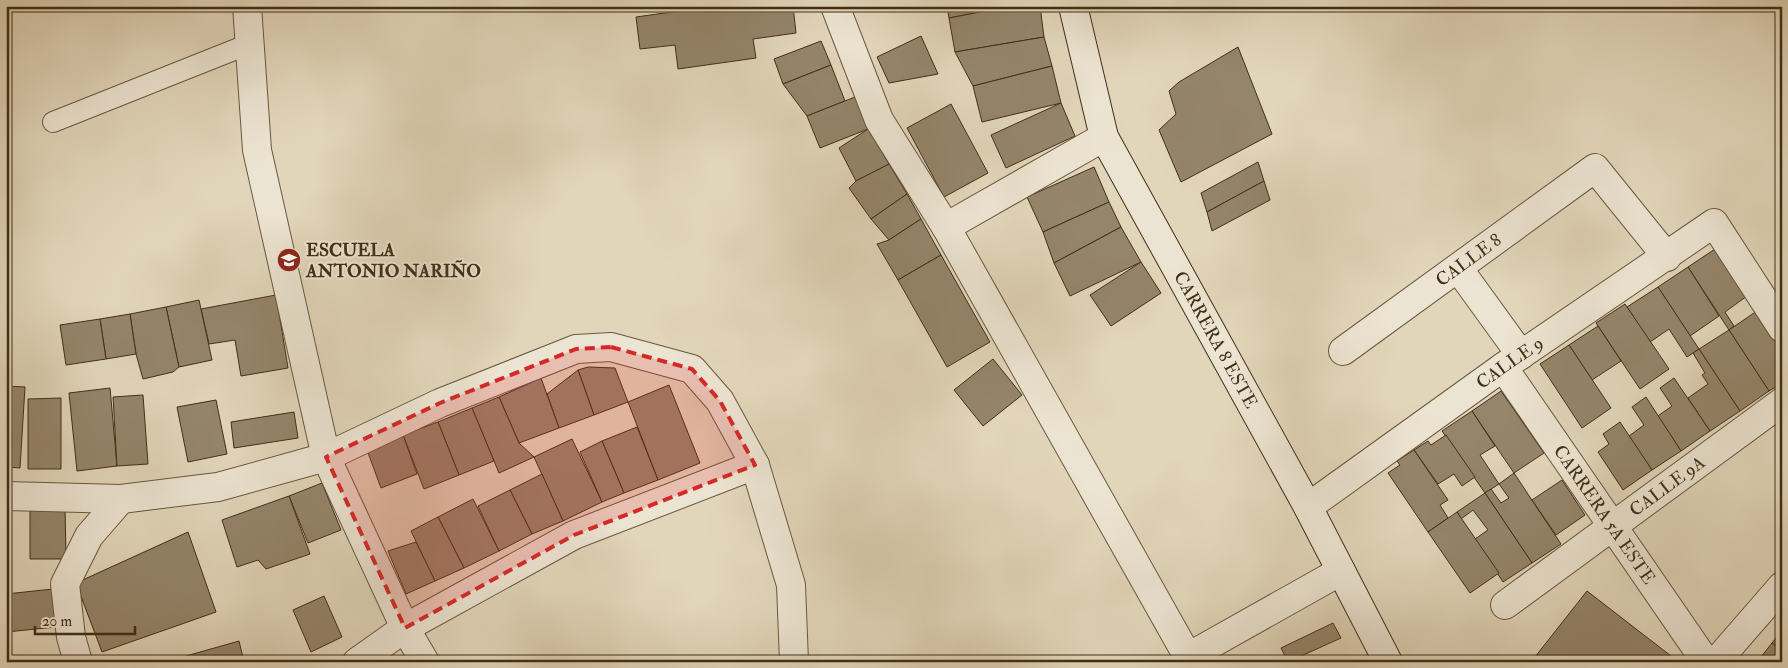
<svg xmlns="http://www.w3.org/2000/svg" width="1788" height="668" font-family="'IM FELL Double Pica',serif">
<style>
.building{fill:#95856b;stroke:#412e16}
.lines{fill:none;stroke-linecap:round;stroke-linejoin:round}
.service-casing{stroke:#69583f;stroke-width:22}
.minor-casing{stroke:#69583f;stroke-width:30}
.secondary-casing{stroke:#412e16;stroke-width:30}
.service{stroke:#ece4d2;stroke-width:20}
.minor{stroke:#ece4d2;stroke-width:28}
.secondary{stroke:#ece4d2;stroke-width:28}
.marked{fill:#d62828;fill-opacity:0.2;stroke:#d62828;stroke-width:4;stroke-dasharray:10 6;stroke-linejoin:round}
.labels{text-anchor:middle;dominant-baseline:central;stroke-width:4;stroke-linejoin:round;paint-order:stroke}
.poi-label{font-size:18px;font-weight:bold;fill:#412e16;stroke:#ece4d2;text-anchor:start}
.street-label{font-size:18px;fill:#412e16;stroke:#ece4d2}
</style>
<rect width="100%" height="100%" fill="#e2d6ba"/>
<filter id="stains"><feTurbulence type="fractalNoise" baseFrequency=".004" numOctaves="4"/><feColorMatrix values="0 0 0 0 .2 0 0 0 0 .09 0 0 0 0 .02 0 0 0 .5 -.17"/></filter>
<radialGradient id="worn" r=".72"><stop offset=".6" stop-color="#630" stop-opacity="0"/><stop offset="1" stop-color="#630" stop-opacity=".3"/></radialGradient>
<g class="building">
<path d="M715,6H793L796,33L753,39L756,58L678,69L675,45L640,49L636,17Z"/>
<path d="M947,6H1011L949,18Z"/>
<path d="M1011,6H1040L1044,37L955,52L949,18Z"/>
<path d="M921,36L938,74L889,83L877,57Z"/>
<path d="M1044,37L1052,66L973,86L955,52Z"/>
<path d="M821,41L831,65L783,84L774,59Z"/>
<path d="M1238,47L1272,134L1181,182L1159,130L1176,114L1169,91L1179,82Z"/>
<path d="M831,65L845,101L807,116L783,84Z"/>
<path d="M1052,66L1061,103L982,122L973,86Z"/>
<path d="M855,97L868,129L820,148L807,116Z"/>
<path d="M1061,103L1075,136L1006,168L991,135Z"/>
<path d="M951,104L988,173L944,197L907,128Z"/>
<path d="M868,129L889,164L856,181L839,148Z"/>
<path d="M1258,162L1264,181L1207,212L1201,193Z"/>
<path d="M889,164L907,194L871,219L849,188L856,181Z"/>
<path d="M1094,167L1109,202L1043,232L1027,197Z"/>
<path d="M1264,181L1270,200L1212,231L1207,212Z"/>
<path d="M907,194L921,219L889,240L871,219Z"/>
<path d="M1109,202L1121,227L1054,263L1043,232Z"/>
<path d="M921,219L941,255L898,280L877,244L889,240Z"/>
<path d="M1121,227L1141,262L1070,296L1054,263Z"/>
<path d="M1715,249L1747,296L1725,312L1734,326L1729,330L1688,267Z"/>
<path d="M941,255L990,342L947,367L898,280Z"/>
<path d="M1141,262L1161,293L1111,326L1090,295Z"/>
<path d="M1688,267L1719,316L1690,336L1658,287Z"/>
<path d="M1658,287L1699,349L1687,357L1669,329L1650,342L1627,307Z"/>
<path d="M276,295L288,368L241,376L235,340L209,344L201,309Z"/>
<path d="M199,300L212,360L179,367L166,307Z"/>
<path d="M1625,304L1669,369L1640,389L1596,323Z"/>
<path d="M166,307L179,367L173,372L143,379L136,354L130,314Z"/>
<path d="M1757,311L1782,347V383L1769,391L1729,330Z"/>
<path d="M130,314L136,354L106,359L100,319Z"/>
<path d="M100,319L106,359L66,365L60,325Z"/>
<path d="M1598,326L1621,361L1592,380L1569,345Z"/>
<path d="M1729,330L1769,391L1740,411L1699,349Z"/>
<path d="M1569,345L1611,408L1582,428L1540,364Z"/>
<path d="M1699,349L1740,411L1710,431L1688,398L1708,384L1702,375L1705,373L1693,353Z"/>
<path d="M993,359L1022,395L983,426L954,390Z"/>
<path d="M588,367L615,368L628,402L594,415L578,370Z"/>
<path d="M578,370L594,415L559,428L547,394Z"/>
<path d="M541,378L559,428L519,443L499,397Z"/>
<path d="M1674,378L1710,431L1681,451L1658,416L1672,406L1660,388Z"/>
<path d="M669,385L700,463L658,480L628,402Z"/>
<path d="M6,386L25,387L20,468L6,467Z"/>
<path d="M110,388L117,466L77,471L69,393Z"/>
<path d="M1501,391L1544,453L1514,473L1472,411Z"/>
<path d="M143,395L148,464L117,466L113,397Z"/>
<path d="M499,397L519,443L534,457L499,473L472,408Z"/>
<path d="M1646,397L1681,451L1652,470L1629,436L1644,425L1632,407Z"/>
<path d="M61,398V469H28V399Z"/>
<path d="M216,400L227,454L188,462L177,407Z"/>
<path d="M472,408L494,461L459,475L438,422Z"/>
<path d="M1472,411L1495,446L1480,455L1499,484L1485,493L1442,431Z"/>
<path d="M294,412L298,438L234,448L231,422Z"/>
<path d="M438,422L459,475L424,489L403,435Z"/>
<path d="M1620,422L1652,470L1623,490L1598,452L1609,444L1603,434Z"/>
<path d="M637,427L658,480L624,493L602,441Z"/>
<path d="M403,435L417,474L381,488L367,450Z"/>
<path d="M1446,435L1475,477L1462,486L1454,474L1438,484L1414,450L1428,441L1431,445Z"/>
<path d="M572,439L602,502L563,521L534,457Z"/>
<path d="M602,441L624,493L602,502L580,452Z"/>
<path d="M1414,450L1448,500L1440,505L1448,518L1428,532L1388,473L1400,465L1397,461Z"/>
<path d="M1514,473L1561,544L1532,563L1485,493L1491,489L1501,503L1509,498L1499,484Z"/>
<path d="M542,474L563,521L532,534L510,490Z"/>
<path d="M1562,480L1585,515L1556,535L1532,500Z"/>
<path d="M322,483L341,530L308,543L289,496Z"/>
<path d="M510,490L532,534L499,551L478,506Z"/>
<path d="M1485,493L1532,563L1503,582L1475,539L1488,530L1473,510L1461,519L1457,512Z"/>
<path d="M289,496L310,554L266,569L258,560L237,567L222,520Z"/>
<path d="M473,499L499,551L464,568L438,517Z"/>
<path d="M30,507H65L66,559H30Z"/>
<path d="M1457,512L1499,573L1470,593L1428,532Z"/>
<path d="M438,517L464,568L435,581L411,531Z"/>
<path d="M188,532L216,612L102,652L76,583Z"/>
<path d="M416,542L435,581L406,594L388,551Z"/>
<path d="M53,589L56,627L6,632V594Z"/>
<path d="M1587,591L1671,656L1667,662H1531Z"/>
<path d="M324,596L342,637L311,652L293,610Z"/>
<path d="M1333,623L1341,638L1288,662L1281,648Z"/>
<path d="M1782,630V650L1772,643Z"/>
<path d="M239,641L244,662H165Z"/>
<path d="M1772,643L1782,650V662H1757Z"/>
</g>
<g class="lines">
<g class="service-casing">
<path id="service" d="M53,122L249,44"/>
</g>
<g class="minor-casing">
<g id="minor">
<path d="M247,6L257,150L326,457L405,628L425,662"/>
<path d="M835,6L879,120L946,227L1188,657L1341,571"/>
<path d="M946,227L1104,137"/>
<path d="M1458,268L1521,355"/>
<path id="s1" d="M1343,351L1595,168L1667,257"/>
<path id="s2" d="M1503,367L1706,662"/>
<path d="M6,496L121,499L218,487L326,457L440,403L576,349L611,347L692,369L720,401L755,465L791,585L794,662"/>
<path id="s3" d="M1308,507L1503,367L1714,223L1782,328"/>
<path id="s4" d="M1505,605L1782,402"/>
<path d="M78,662L71,637L65,584L89,536L121,499"/>
<path d="M357,662L405,628L574,535L755,465"/>
<path d="M1716,662L1782,586"/>
</g>
</g>
<g class="secondary-casing">
<g id="secondary">
<path id="s5" d="M1073,6L1104,137L1308,507L1388,662"/>
</g>
</g>
<use href="#service" class="service"/>
<use href="#minor" class="minor"/>
<use href="#secondary" class="secondary"/>
</g>
<path class="marked" d="M611,347L692,369L720,401L755,465L574,535L405,628L326,457L440,403L576,349Z"/>
<defs>
<g id="school-disc" transform="scale(1.25)"><circle r="9.5" fill="#8f2418" stroke="#ece4d2"/><path d="M0-5L7-2L0 1L-7-2ZM-4 1L0 2.5L4 1V4Q0 6-4 4Z" fill="#fff"/></g>
</defs>
<g fill-rule="evenodd">
<use href="#school-disc" x="289" y="260"/>
</g>
<g class="labels">
<g class="poi-label">
<text x="306" y="250">ESCUELA<tspan x="306" dy="21">ANTONIO NARIÑO</tspan></text>
</g>
<g class="street-label">
<text stroke="none"><textPath href="#s1" startOffset="155">CALLE 8</textPath></text>
<text stroke="none"><textPath href="#s5" startOffset="366">CARRERA 8 ESTE</textPath></text>
<text stroke="none"><textPath href="#s3" startOffset="248">CALLE 9</textPath></text>
<text stroke="none"><textPath href="#s4" startOffset="201">CALLE 9A</textPath></text>
<text stroke="none"><textPath href="#s2" startOffset="179">CARRERA 5A ESTE</textPath></text>
</g>
</g>
<rect width="1788" height="668" fill="none" stroke="#e2d6ba" stroke-width="25"/>
<rect x="8" y="8" width="1773" height="653" fill="none" stroke="#412e16" stroke-width="2.5"/>
<rect x="12" y="12" width="1763" height="643" fill="none" stroke="#412e16"/>
<path d="M35 626v8h100v-8" fill="none" stroke="#412e16" stroke-width="2.5"/>
<text x="42" y="626" font-size="15" fill="#412e16" stroke="#ece4d2" stroke-width="4" paint-order="stroke">20 m</text>
<rect width="100%" height="100%" filter="url(#stains)"/>
<rect width="100%" height="100%" fill="url(#worn)"/>
</svg>
